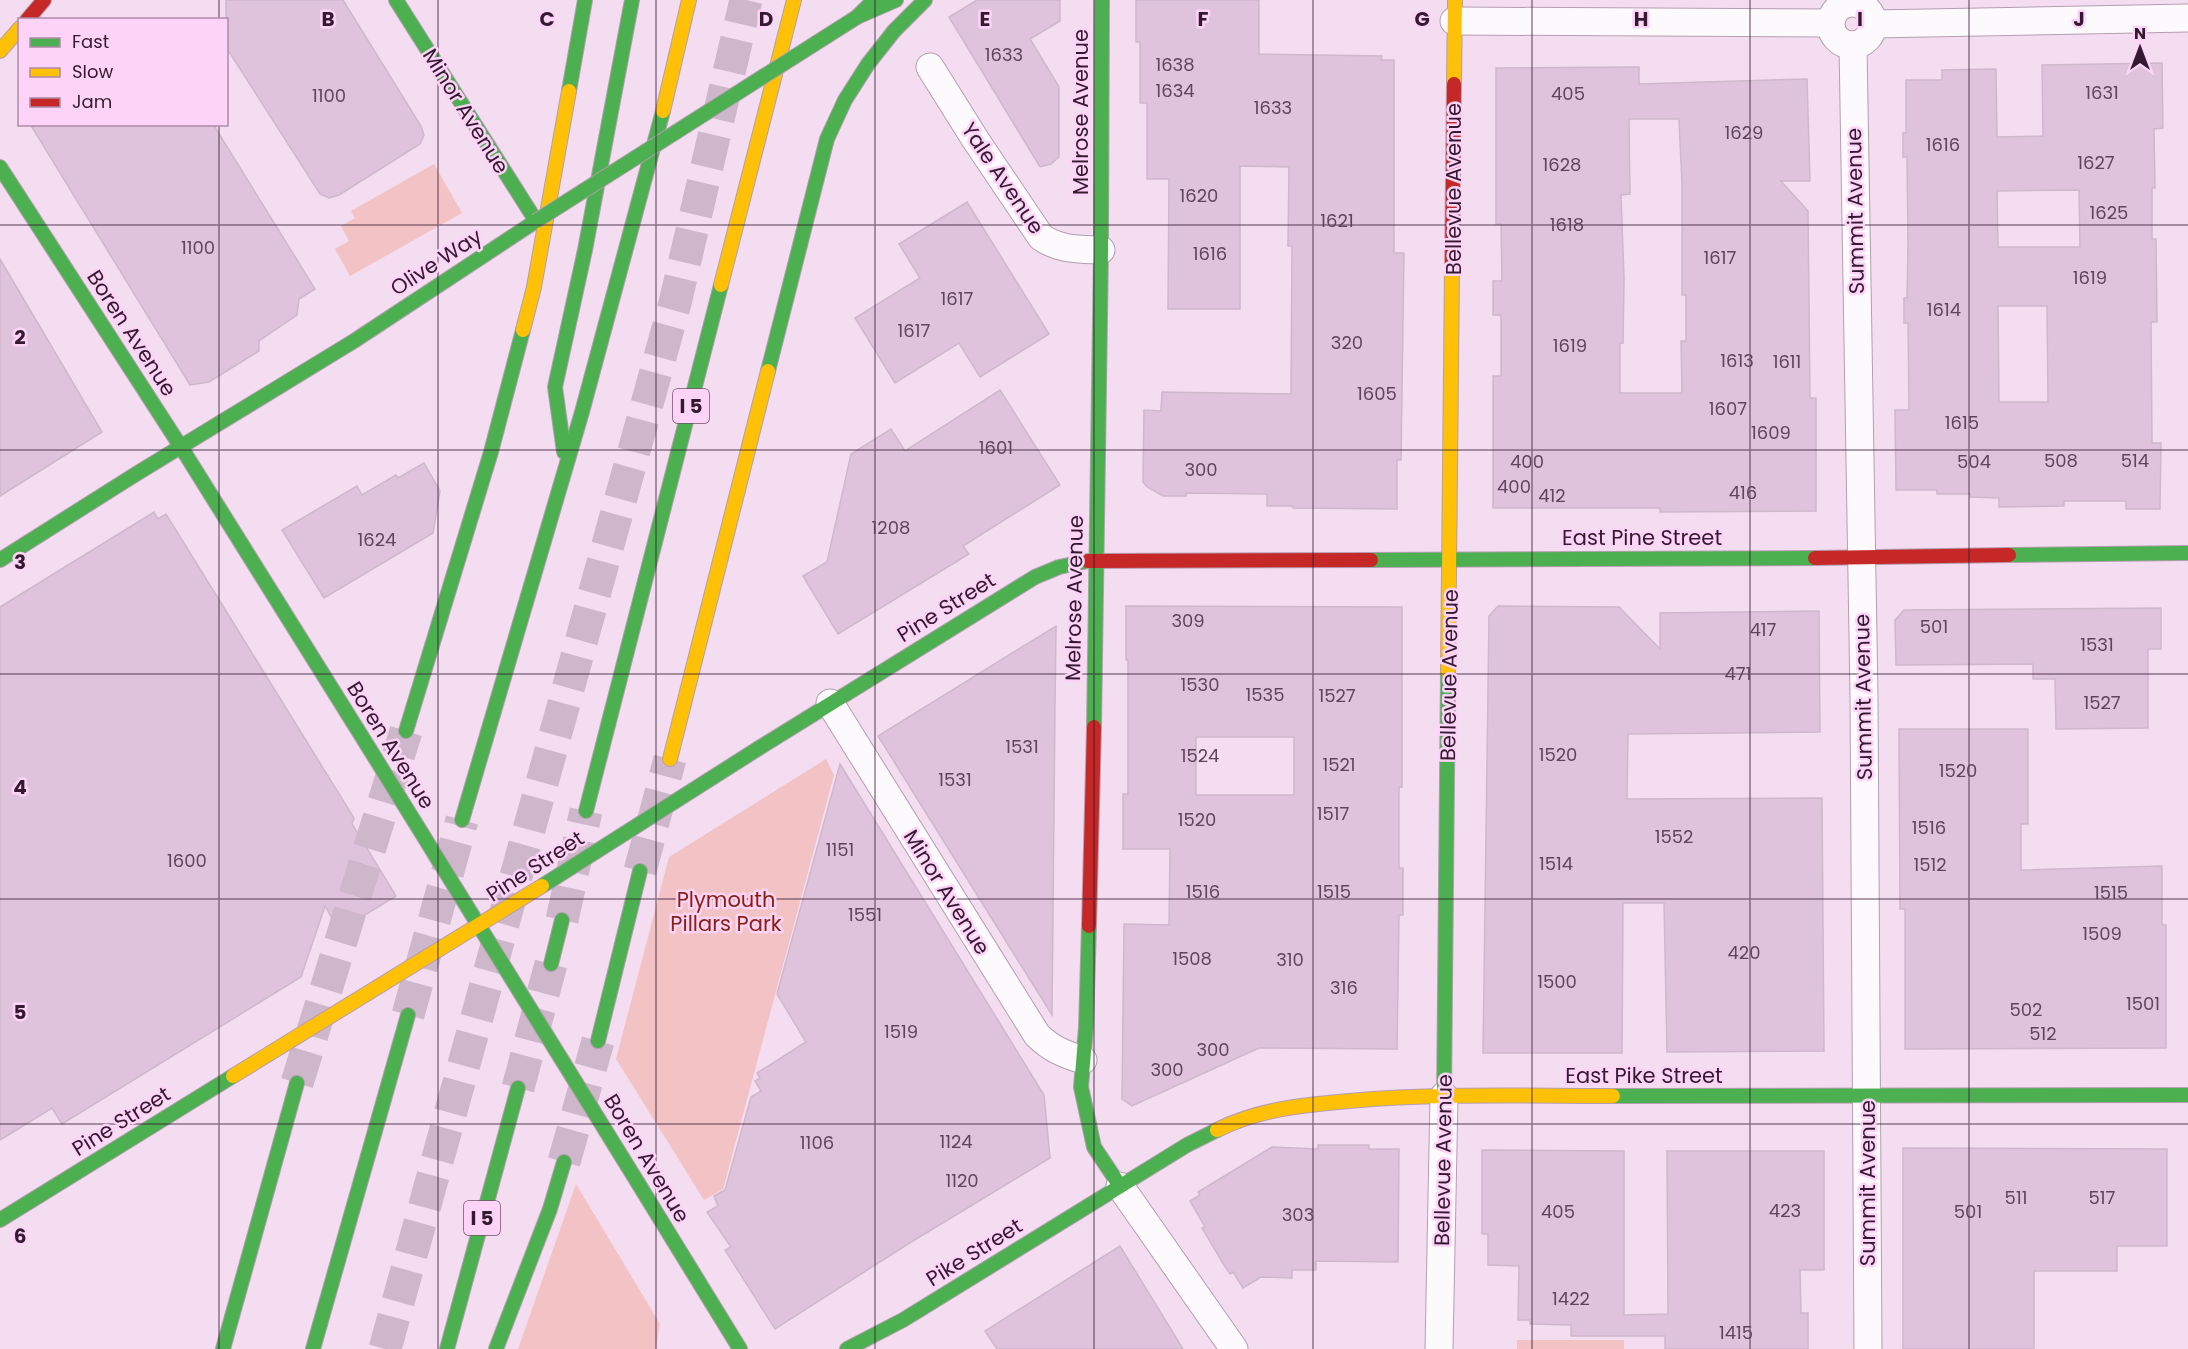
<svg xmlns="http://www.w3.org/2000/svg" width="2188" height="1349" font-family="Poppins,sans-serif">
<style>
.green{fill:#f3c2c4}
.building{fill:#dfc3dc;stroke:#ceb8cb;stroke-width:1.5;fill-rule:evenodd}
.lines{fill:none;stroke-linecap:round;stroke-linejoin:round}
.highway-tunnel{stroke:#ceb6cb;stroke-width:33;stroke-dasharray:33 16;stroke-linecap:butt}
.street-casing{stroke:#b49eb1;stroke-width:29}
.fast-casing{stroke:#b49eb1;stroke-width:16}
.slow-casing{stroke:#b49eb1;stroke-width:16}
.jam-casing{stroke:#b49eb1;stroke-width:16}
.street{stroke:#fdfafd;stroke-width:27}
.fast{stroke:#4caf50;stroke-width:14}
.slow{stroke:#ffc107;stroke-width:14}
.jam{stroke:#c62828;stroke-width:14}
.fast-bridge-casing{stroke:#b49eb1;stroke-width:16;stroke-linecap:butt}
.slow-bridge-casing{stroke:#b49eb1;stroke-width:16;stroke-linecap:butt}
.fast-bridge{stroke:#4caf50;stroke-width:14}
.slow-bridge{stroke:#ffc107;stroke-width:14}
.grid{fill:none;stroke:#341a31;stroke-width:1.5;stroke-opacity:0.55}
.labels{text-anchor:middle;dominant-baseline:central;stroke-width:5;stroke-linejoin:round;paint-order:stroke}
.number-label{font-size:18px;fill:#5f445c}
.shield{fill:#fdd4f7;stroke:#70526c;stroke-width:1.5}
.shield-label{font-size:20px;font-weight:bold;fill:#341a31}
.street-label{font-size:21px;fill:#341a31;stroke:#fdd4f7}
.park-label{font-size:21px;fill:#8a1e10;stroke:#fdd4f7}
.grid-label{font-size:20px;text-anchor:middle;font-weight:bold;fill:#341a31;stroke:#fdd4f7;stroke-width:5;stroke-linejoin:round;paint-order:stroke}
</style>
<rect width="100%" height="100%" fill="#f4ddf1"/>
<g class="green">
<path d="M434,164L462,213L350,276L335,249L349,241L341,226L355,218L351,211Z"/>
<path d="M826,759L834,775L723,1189L704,1200L616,1059L669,857Z"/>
<path d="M576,1184L660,1324L656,1349H518Z"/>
<rect x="1517" y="1340" width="107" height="9"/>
</g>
<g class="building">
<path d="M226,0H343L421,126L424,135L420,144L339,195L329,198L320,194L226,47Z"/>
<path d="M977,0H1060V21L1030,39L1059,87V157L1051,164L1040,167L949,17Z"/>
<path d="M1136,0H1259V54L1382,56L1381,60H1394V253H1404L1401,460H1397V509L1293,508V506H1267V494L1186,493V496H1163L1147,487L1143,482L1144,410L1161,411L1162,392L1291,394L1292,246H1288L1289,167L1240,166V309H1168L1169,179H1147V103H1140V42H1136Z"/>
<path d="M2162,63L2163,128L2154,129L2155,188H2152V239H2156L2157,322H2151L2152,443H2161L2160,509H2126V501H2064V506L1999,507V498L1970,497V494H1937V490H1896L1895,410H1909L1908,323H1904V298H1907L1908,246L1907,157H1903V133H1906V80H1942V70L1996,69L1997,137L2043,136L2042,65ZM2079,190L2080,247H1998L1997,191ZM1998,306H2047L2048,402H1999Z"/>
<path d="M1639,67V84L1807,79L1810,181H1781L1808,211L1810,398H1816V511L1660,512V508H1493V376H1501V315H1493V281H1502L1501,224H1496V68ZM1629,119H1679L1682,184V295H1686V341H1681L1682,393H1620V343H1623L1624,279L1621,195L1630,194Z"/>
<path d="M30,124H213L315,289L299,299L297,315L259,341V351L209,382L190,385Z"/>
<path d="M967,202L1049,334L980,377L959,343L895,383L855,318L920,278L899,244Z"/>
<path d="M0,259L102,432L0,496Z"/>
<path d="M1000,390L1060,485L963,546L969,554L838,634L803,576L827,562L851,454L891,429L905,451Z"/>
<path d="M424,463L440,491L433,533L324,598L282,530L357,486L362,495L396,475L398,478Z"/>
<path d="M154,512L158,519L166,514L354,818L352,824L396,896L339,931L325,906L301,977L62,1124L52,1108L0,1140V607Z"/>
<path d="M1126,606L1402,607V787H1399V868H1403V915H1399L1397,1049L1259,1048L1132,1106L1122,1099L1124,924L1169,925L1170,849H1123V794H1128V660H1126ZM1196,737H1294V795H1196Z"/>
<path d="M1498,606L1619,607L1660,649V613L1819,611L1820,732L1628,734L1627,799L1822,798L1824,1051L1667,1052L1664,903H1623L1622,1053H1483L1489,616Z"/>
<path d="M2161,608V649H2148V728L2056,729L2055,679H2033V664L1896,665L1895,620L1904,610Z"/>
<path d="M1056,626L1055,706L1052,1015L878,736Z"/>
<path d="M1899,729H2028V824H2021V870L2162,866V925H2166V1048L1905,1049V909H1900Z"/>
<path d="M840,764L1044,1095L1050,1158L908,1244L775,1329L725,1250L731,1247L707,1212L718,1206L714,1196L725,1190L751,1097L761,1091L755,1081L760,1078L757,1073L806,1042L777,994Z"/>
<path d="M1318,1145H1369V1149H1399L1398,1262L1316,1261V1270H1292V1278L1261,1277L1243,1288L1233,1272L1230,1274L1224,1265L1202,1228L1205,1227L1190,1201L1200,1195L1198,1192L1272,1147L1318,1149Z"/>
<path d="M1903,1148L2167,1149V1246H2117V1271H2034V1349H1903Z"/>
<path d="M1482,1150L1624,1151V1315L1668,1314L1667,1151H1824V1270H1800L1801,1313H1808V1349H1665V1336H1571V1325L1530,1324V1320H1518L1519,1266L1488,1265V1234H1482Z"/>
<path d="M1120,1246L1183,1349H997L985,1331Z"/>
</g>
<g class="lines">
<g class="highway-tunnel">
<path d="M640,871L670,759"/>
<path d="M562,920L586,811"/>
<path d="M408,1015L462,820"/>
<path d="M297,1083L406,731"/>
<path d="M518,1088L551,964"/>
<path d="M564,1162L598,1041"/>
<path d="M385,1349L675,303L746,0"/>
</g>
<g class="street-casing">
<g id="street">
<circle cx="1852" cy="24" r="21"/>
<path d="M1454,21L1831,23"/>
<path d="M1873,24L2188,18"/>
<path d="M1853,45L1864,696L1868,1349"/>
<path d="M930,67L975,139L1041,237C1059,250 1079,249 1101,250"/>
<path d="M830,703L1037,1035C1051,1049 1064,1054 1083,1060"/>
<path d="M1120,1186L1234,1349"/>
<path d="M1439,1349L1444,1096"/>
</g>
</g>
<g class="fast-casing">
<g id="fast">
<path d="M396,0L536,221"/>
<path d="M857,17L896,0"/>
<path d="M857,17L874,0"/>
<path d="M569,91L585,0"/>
<path d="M0,167L181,447L369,748"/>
<path d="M768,371L827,139L845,100L868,64L894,31L925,0"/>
<path d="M564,452L555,387L585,250L632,0"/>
<path d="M2009,555L2188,553"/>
<path d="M0,560L136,474L354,341L536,221"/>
<path d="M1371,560L1815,558"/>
<path d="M1094,727L1101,250L1102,0"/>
<path d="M406,731L491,452L523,330"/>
<path d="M759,748L1035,577L1059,567L1088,561"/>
<path d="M586,811L721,285"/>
<path d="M462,820L582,412L663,111"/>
<path d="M1089,926L1086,1027L1081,1087L1094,1147L1120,1186"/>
<path d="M551,964L562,920"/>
<path d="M598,1041L640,871"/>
<path d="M1444,1096L1448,672"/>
<path d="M1613,1096L2188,1095"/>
<path d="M638,1183L740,1349"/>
<path d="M0,1220L233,1076"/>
<path d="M223,1349L297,1083"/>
<path d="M313,1349L408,1015"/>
<path d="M447,1349L518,1088"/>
<path d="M496,1349L550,1209L564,1162"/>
<path d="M847,1349L903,1320L1187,1145L1217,1130"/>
</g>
</g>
<g class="slow-casing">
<g id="slow">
<path d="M0,51L20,28"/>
<path d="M1454,84L1455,0"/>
<path d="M663,111L689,0"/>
<path d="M721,285L794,0"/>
<path d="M523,330L534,287L569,91"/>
<path d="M1448,672L1452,269"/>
<path d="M670,759L768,371"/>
<path d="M1217,1130C1259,1109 1303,1105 1349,1101C1437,1093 1525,1096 1613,1096"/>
</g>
</g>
<g class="jam-casing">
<g id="jam">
<path d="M27,20L44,0"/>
<path d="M1452,269L1454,84"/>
<path d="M1815,558L2009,555"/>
<path d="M1088,561L1371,560"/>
<path d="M1089,926L1094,727"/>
</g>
</g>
<use href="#street" class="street"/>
<use href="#fast" class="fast"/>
<use href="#slow" class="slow"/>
<use href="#jam" class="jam"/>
<g class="fast-bridge-casing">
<g id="fast-bridge">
<path d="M536,221L857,17"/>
<path d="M369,748L638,1183"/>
<path d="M542,886L759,748"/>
</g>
</g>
<g class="slow-bridge-casing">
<path id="slow-bridge" d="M233,1076L542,886"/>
</g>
<use href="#fast-bridge" class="fast-bridge"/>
<use href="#slow-bridge" class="slow-bridge"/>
</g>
<path class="grid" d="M219,0V20M438,0V1349M656,0V1349M875,0V1349M1094,0V1349M1313,0V1349M1532,0V1349M1750,0V1349M1969,0V1349M219,124V1349M0,225H2188M0,450H2188M0,674H2188M0,899H2188M0,1124H2188"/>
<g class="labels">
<g class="number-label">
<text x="1004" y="54">1633</text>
<text x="1175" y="64">1638</text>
<text x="1175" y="90">1634</text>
<text x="2102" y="92">1631</text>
<text x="1568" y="93">405</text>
<text x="329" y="95">1100</text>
<text x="1273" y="107">1633</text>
<text x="1744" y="132">1629</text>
<text x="1943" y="144">1616</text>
<text x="2096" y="162">1627</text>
<text x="1562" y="164">1628</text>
<text x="1199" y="195">1620</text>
<text x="2109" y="212">1625</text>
<text x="1337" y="220">1621</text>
<text x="1567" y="224">1618</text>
<text x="198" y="247">1100</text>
<text x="1210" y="253">1616</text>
<text x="1720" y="257">1617</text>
<text x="2090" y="277">1619</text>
<text x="957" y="298">1617</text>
<text x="1944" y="309">1614</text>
<text x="914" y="330">1617</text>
<text x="1347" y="342">320</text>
<text x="1570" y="345">1619</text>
<text x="1737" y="360">1613</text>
<text x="1787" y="361">1611</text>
<text x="1377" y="393">1605</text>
<text x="1728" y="408">1607</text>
<text x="1962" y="422">1615</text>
<text x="1771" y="432">1609</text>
<text x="996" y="447">1601</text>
<text x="2061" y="460">508</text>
<text x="2135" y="460">514</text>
<text x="1527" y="461">400</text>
<text x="1974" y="461">504</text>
<text x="1201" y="469">300</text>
<text x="1514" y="486">400</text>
<text x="1743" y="492">416</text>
<text x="1552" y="495">412</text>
<text x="891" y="527">1208</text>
<text x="377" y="539">1624</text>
<text x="1188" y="620">309</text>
<text x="1934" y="626">501</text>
<text x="1763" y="629">417</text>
<text x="2097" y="644">1531</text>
<text x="1738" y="673">471</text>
<text x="1200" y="684">1530</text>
<text x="1265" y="694">1535</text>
<text x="1337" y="695">1527</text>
<text x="2102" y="702">1527</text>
<text x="1022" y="746">1531</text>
<text x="1558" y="754">1520</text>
<text x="1200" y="755">1524</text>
<text x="1339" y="764">1521</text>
<text x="1958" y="770">1520</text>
<text x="955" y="779">1531</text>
<text x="1333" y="813">1517</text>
<text x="1197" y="819">1520</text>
<text x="1929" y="827">1516</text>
<text x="1674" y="836">1552</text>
<text x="840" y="849">1151</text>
<text x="187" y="860">1600</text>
<text x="1556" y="863">1514</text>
<text x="1930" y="864">1512</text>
<text x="1203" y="891">1516</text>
<text x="1334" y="891">1515</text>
<text x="2111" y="892">1515</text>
<text x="865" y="914">1551</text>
<text x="2102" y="933">1509</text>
<text x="1744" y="952">420</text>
<text x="1192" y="958">1508</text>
<text x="1290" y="959">310</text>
<text x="1557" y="981">1500</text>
<text x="1344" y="987">316</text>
<text x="2143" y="1003">1501</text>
<text x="2026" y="1009">502</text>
<text x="901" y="1031">1519</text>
<text x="2043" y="1033">512</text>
<text x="1213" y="1049">300</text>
<text x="1167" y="1069">300</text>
<text x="956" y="1141">1124</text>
<text x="817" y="1142">1106</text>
<text x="962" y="1180">1120</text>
<text x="2016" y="1197">511</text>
<text x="2102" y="1197">517</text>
<text x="1785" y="1210">423</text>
<text x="1558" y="1211">405</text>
<text x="1968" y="1211">501</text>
<text x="1298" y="1214">303</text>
<text x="1571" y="1298">1422</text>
<text x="1736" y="1332">1415</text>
</g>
<g class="shield">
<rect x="673" y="389" width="36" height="34" rx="4.5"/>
<rect x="464" y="1201" width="36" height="34" rx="4.5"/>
</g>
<g class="shield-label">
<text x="691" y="406">I 5</text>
<text x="482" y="1218">I 5</text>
</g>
<g class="street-label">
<text transform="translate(466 111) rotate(58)">Minor Avenue</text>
<text transform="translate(1080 112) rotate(-90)">Melrose Avenue</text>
<text transform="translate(1003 178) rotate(56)">Yale Avenue</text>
<text transform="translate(1453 189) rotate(-90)">Bellevue Avenue</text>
<text transform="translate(1855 211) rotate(-91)">Summit Avenue</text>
<text transform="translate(436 262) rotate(-33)">Olive Way</text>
<text transform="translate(132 333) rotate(57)">Boren Avenue</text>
<text x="1642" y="537">East Pine Street</text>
<text transform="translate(1074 598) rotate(-89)">Melrose Avenue</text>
<text transform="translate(946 607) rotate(-32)">Pine Street</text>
<text transform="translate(1449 675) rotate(-89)">Bellevue Avenue</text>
<text transform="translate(1863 697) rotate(-91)">Summit Avenue</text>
<text transform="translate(391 745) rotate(58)">Boren Avenue</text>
<text transform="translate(535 866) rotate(-33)">Pine Street</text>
<text transform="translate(947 892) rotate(58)">Minor Avenue</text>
<text x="1644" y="1075">East Pike Street</text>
<text transform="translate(121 1121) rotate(-32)">Pine Street</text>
<text transform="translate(647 1158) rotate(59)">Boren Avenue</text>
<text transform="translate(1443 1160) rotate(-89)">Bellevue Avenue</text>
<text transform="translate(1867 1183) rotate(-90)">Summit Avenue</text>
<text transform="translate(974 1252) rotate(-32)">Pike Street</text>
</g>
<g class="park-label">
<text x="726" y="899">Plymouth<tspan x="726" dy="24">Pillars Park</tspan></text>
</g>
</g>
<g class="grid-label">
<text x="328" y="26">B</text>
<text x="547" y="26">C</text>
<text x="766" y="26">D</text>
<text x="985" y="26">E</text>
<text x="1203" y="26">F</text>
<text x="1422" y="26">G</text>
<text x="1641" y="26">H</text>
<text x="1860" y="26">I</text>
<text x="2079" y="26">J</text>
<text x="20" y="344">2</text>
<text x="20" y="569">3</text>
<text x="20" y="794">4</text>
<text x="20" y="1019">5</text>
<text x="20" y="1243">6</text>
</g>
<rect x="18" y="18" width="210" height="108" fill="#fdd4f7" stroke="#ad8aa8" stroke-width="1.5"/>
<rect x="30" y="38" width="30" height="9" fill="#4caf50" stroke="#ad8aa8" stroke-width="1.5"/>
<text x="72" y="48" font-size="18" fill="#341a31">Fast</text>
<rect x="30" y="68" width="30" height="9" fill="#ffc107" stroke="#ad8aa8" stroke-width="1.5"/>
<text x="72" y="78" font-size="18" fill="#341a31">Slow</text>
<rect x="30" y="98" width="30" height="9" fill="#c62828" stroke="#ad8aa8" stroke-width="1.5"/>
<text x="72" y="108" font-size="18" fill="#341a31">Jam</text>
<g transform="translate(2140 48)" stroke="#fdd4f7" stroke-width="4.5" paint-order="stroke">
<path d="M0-4.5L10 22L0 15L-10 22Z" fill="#341a31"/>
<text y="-9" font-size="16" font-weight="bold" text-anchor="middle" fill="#341a31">N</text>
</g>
</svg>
